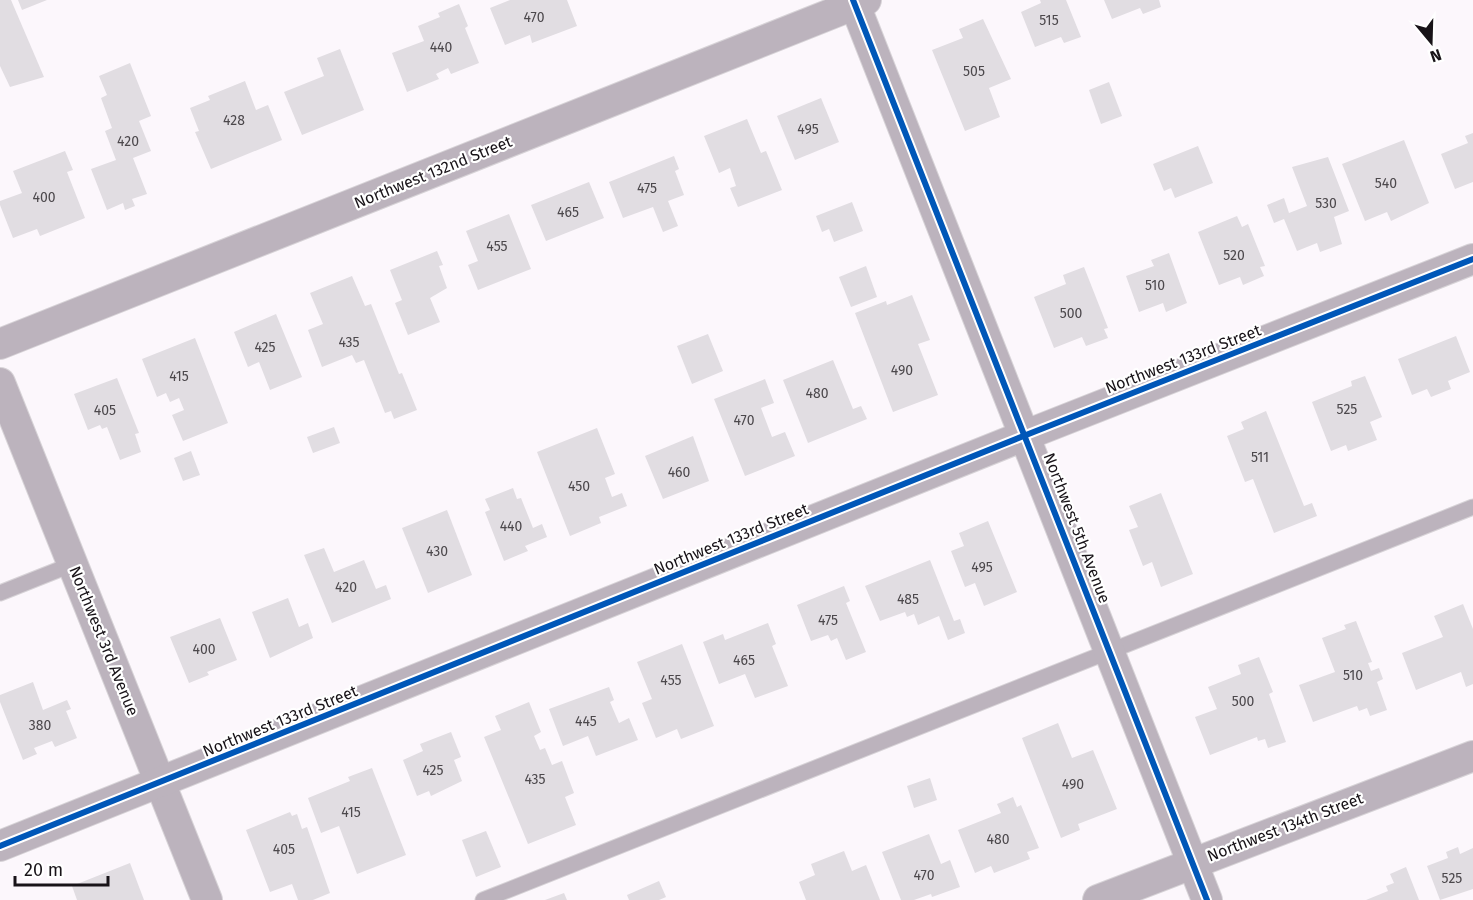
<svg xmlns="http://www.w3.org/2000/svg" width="1473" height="900" font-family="'Fira Sans',sans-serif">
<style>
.building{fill:#e1dde2}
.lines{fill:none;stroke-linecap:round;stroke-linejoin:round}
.lane-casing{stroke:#d7d3d7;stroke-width:17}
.street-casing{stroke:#d7d3d7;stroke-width:32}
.lane{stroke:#bcb3bd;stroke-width:15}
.street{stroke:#bcb3bd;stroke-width:30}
.cycleway-casing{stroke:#fff;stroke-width:10}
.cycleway{stroke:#0057b8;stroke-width:6}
.labels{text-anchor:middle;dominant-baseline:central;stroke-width:4.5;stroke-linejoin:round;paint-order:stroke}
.number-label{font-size:14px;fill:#4c484c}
.street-label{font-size:16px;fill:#181318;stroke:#fff}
</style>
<rect width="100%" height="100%" fill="#fcf7fc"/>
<g class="building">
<path d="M0,0H11L44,77L10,87L0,66Z"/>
<path d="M18,0H47L22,10Z"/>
<path d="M510,0H567L577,26L532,43L530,35L505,45L490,8Z"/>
<path d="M1040,0H1066L1081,37L1064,43L1061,37L1035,47L1021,12L1041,3Z"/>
<path d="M1104,0H1159L1161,7L1143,14L1140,8L1112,19Z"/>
<path d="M459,4L468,26L465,28L479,63L451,74L448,68L436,74L439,79L407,92L392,53L424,41L418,26L440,17L438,13Z"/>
<path d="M983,19L1011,79L989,88L1000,117L965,131L932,50L963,38L959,29Z"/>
<path d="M340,49L364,110L302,135L284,92L324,76L317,58Z"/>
<path d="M130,63L151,116L139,121L151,151L133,158L147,194L132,199L135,206L125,210L123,203L107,210L91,169L116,160L105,131L112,128L101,98L107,95L99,76Z"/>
<path d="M245,81L256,110L268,105L282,140L211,169L195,132L199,131L190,108L210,100L208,96Z"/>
<path d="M1109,82L1122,116L1101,124L1089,90Z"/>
<path d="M821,98L839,142L795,160L777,116Z"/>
<path d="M747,119L761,153L766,151L782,190L738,207L730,188L736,186L730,168L719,173L704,136Z"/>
<path d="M1473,133V182L1455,189L1441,154L1468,143L1465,136Z"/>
<path d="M1404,140L1429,203L1391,221L1387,212L1365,221L1342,164Z"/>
<path d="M1198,146L1213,183L1175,198L1171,188L1164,191L1153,164Z"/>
<path d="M65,151L73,170L67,172L85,218L40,236L37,229L13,238L0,205V201L22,193L13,171Z"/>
<path d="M674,156L679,169L675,171L684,195L668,201L678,226L663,232L653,207L623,218L609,182Z"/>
<path d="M1328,157L1349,211L1334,217L1342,244L1320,252L1317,243L1297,251L1284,219L1274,223L1267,205L1284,198L1289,213L1307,206L1292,167Z"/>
<path d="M589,182L604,218L546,241L531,205Z"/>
<path d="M852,202L863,231L834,242L829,229L822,232L816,216Z"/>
<path d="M509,214L531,269L478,290L468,265L478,261L466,231Z"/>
<path d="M1237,216L1242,227L1248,224L1265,266L1260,267L1264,276L1243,285L1240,277L1219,285L1198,232Z"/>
<path d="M437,251L443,265L439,266L447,288L430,298L440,322L408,335L395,303L402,300L390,270Z"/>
<path d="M1169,253L1187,303L1166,312L1163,303L1139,312L1126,276L1154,266L1151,260Z"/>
<path d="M866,266L877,297L851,307L839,277Z"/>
<path d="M1084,267L1108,328L1104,329L1108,338L1086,346L1082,337L1054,348L1034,297L1066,284L1063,275Z"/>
<path d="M352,276L365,306L371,304L399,374L402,373L417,410L394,419L391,411L385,413L364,360L356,363L352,355L322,367L308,330L323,324L310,293Z"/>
<path d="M912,295L930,340L918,344L938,395L893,412L855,313L886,301L887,305Z"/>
<path d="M276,314L302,377L270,390L259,362L248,367L234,332Z"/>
<path d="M708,334L723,371L692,384L677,346Z"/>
<path d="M1456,336L1470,372L1448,381L1451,389L1431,397L1427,389L1412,395L1398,359Z"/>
<path d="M195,338L228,423L183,441L172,415L184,410L179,398L170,402L166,393L157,397L142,359Z"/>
<path d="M833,360L853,409L861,406L867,419L808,443L783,380Z"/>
<path d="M1365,376L1382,417L1370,422L1377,440L1348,451L1346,445L1331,451L1312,402L1352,386L1351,381Z"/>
<path d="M117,378L139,433L135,434L141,452L120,460L107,427L102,429L100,425L88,430L74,394Z"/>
<path d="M765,379L774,403L761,408L772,437L785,432L795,456L745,476L714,399Z"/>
<path d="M1266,411L1304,506L1312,503L1317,516L1274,533L1253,479L1245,482L1227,436L1244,429L1241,422Z"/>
<path d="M334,427L340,443L313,453L307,437Z"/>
<path d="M597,428L615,474L605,478L612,497L622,493L627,506L599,517L601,523L570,536L537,452Z"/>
<path d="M693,436L709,481L663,499L645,456Z"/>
<path d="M191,451L200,475L183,481L174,458Z"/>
<path d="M513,488L517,499L521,498L533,528L542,524L547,537L525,546L528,551L504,561L485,512L490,510L485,499Z"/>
<path d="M1161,493L1193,574L1161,587L1152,562L1143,566L1129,530L1138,527L1129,506Z"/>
<path d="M447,510L472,575L428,593L402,528Z"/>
<path d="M988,521L1017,592L984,606L975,583L965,587L951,551L964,546L959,533Z"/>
<path d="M324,548L334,572L364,560L376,589L386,585L391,599L332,623L304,555Z"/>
<path d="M930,560L954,621L960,619L965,633L948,640L939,616L918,625L914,614L907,617L905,612L880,621L865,586Z"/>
<path d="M844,586L850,601L846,603L866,652L846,660L837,638L831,641L828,635L811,641L797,605Z"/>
<path d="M288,598L299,627L308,623L313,638L270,658L252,612Z"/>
<path d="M1463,604L1473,629V684L1466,687L1461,672L1416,690L1402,653L1443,637L1434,616Z"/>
<path d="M220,618L237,660L207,672L209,675L189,683L170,637Z"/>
<path d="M1356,621L1372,662L1368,663L1371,671L1379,668L1383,679L1377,682L1387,710L1370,716L1367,708L1359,711L1357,706L1313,722L1299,685L1335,672L1322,638L1346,629L1344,625Z"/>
<path d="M768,623L776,644L772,646L788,686L755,698L745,674L719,684L703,642L723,634L725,640Z"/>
<path d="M682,644L714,726L681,739L677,729L656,738L642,703L652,699L637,662Z"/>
<path d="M1259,657L1273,692L1269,694L1286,742L1268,748L1265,739L1258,741L1257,737L1210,755L1195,717L1217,709L1208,687L1241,674L1238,665Z"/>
<path d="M33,682L43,710L67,700L71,709L66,711L77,738L55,747L52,741L34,748L37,754L23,760L0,702V695Z"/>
<path d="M609,687L614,700L610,702L619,723L629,718L638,740L596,756L588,736L563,746L549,709Z"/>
<path d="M529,702L541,732L534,736L540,750L545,748L552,765L562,761L574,793L565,797L576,825L528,844L484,737L501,730L495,716Z"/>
<path d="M1058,723L1072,758L1093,750L1117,809L1078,824L1080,830L1061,838L1022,738Z"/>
<path d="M451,732L461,757L454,760L462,781L431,796L429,791L417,796L403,760L423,751L420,744Z"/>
<path d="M372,768L406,855L357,874L339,826L321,833L308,798L350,781L348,777Z"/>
<path d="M930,778L937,800L914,808L907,786Z"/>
<path d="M1013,797L1017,807L1021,805L1039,848L1027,852L1030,859L994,873L991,866L975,873L958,830L1001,813L997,804Z"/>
<path d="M290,812L292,816L297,814L302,829L307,827L330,893L313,900H298L292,884L270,892L246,830Z"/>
<path d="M486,831L501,867L476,877L462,840Z"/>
<path d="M929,834L941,864L950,860L960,887L932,897L931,894L914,900H901L882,852Z"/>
<path d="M1458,847L1460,854L1473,848V889L1440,900L1427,866L1448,858L1446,852Z"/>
<path d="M844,851L852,871L866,865L880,900H806L799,882L815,875L811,864Z"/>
<path d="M130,863L144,900H77L72,886Z"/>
<path d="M1406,867L1419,900H1366L1388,891L1386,886L1394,883L1390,874Z"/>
<path d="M659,881L666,897L659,900H629L627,895Z"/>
<path d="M564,893L567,900H545Z"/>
</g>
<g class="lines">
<g class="lane-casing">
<g id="lane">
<path d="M0,593L73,564"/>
<path d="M483,900L1473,507"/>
</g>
</g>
<g class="street-casing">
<g id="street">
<path d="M853,0L1207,900"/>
<path d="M0,344L866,0"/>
<path d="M0,383L207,900"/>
<path d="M0,846L1026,435L1473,259"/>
<path d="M1098,900L1473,756"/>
</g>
</g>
<use href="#lane" class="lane"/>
<use href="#street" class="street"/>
<g class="cycleway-casing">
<g id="cycleway">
<path d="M853,0L1207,900"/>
<path d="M0,846L1026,435L1473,259"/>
</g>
</g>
<use href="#cycleway" class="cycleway"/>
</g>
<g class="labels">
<g class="number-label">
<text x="534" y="17">470</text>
<text x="1049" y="20">515</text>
<text x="441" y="47">440</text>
<text x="974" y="71">505</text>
<text x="234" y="120">428</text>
<text x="808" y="129">495</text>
<text x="128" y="141">420</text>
<text x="1386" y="183">540</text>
<text x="647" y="188">475</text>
<text x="44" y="197">400</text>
<text x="1326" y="203">530</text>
<text x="568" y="212">465</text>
<text x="497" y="246">455</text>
<text x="1234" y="255">520</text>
<text x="1155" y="285">510</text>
<text x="1071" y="313">500</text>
<text x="349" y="342">435</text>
<text x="265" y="347">425</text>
<text x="902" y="370">490</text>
<text x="179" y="376">415</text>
<text x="817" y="393">480</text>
<text x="1347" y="409">525</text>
<text x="105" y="410">405</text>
<text x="744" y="420">470</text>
<text x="1260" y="457">511</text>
<text x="679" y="472">460</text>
<text x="579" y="486">450</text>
<text x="511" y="526">440</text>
<text x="437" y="551">430</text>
<text x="982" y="567">495</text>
<text x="346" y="587">420</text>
<text x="908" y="599">485</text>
<text x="828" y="620">475</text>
<text x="204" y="649">400</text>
<text x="744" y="660">465</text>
<text x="1353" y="675">510</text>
<text x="671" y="680">455</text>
<text x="1243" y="701">500</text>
<text x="586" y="721">445</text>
<text x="40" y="725">380</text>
<text x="433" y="770">425</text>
<text x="535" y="779">435</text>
<text x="1073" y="784">490</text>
<text x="351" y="812">415</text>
<text x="998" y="839">480</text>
<text x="284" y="849">405</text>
<text x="924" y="875">470</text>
<text x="1452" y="878">525</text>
</g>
<g class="street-label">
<text transform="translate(433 172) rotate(-22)">Northwest 132nd Street</text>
<text transform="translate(1183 359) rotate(-21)">Northwest 133rd Street</text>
<text transform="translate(1077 528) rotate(69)">Northwest 5th Avenue</text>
<text transform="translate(731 539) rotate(-22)">Northwest 133rd Street</text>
<text transform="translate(104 641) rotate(68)">Northwest 3rd Avenue</text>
<text transform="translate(280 721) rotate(-22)">Northwest 133rd Street</text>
<text transform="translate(1285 827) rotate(-21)">Northwest 134th Street</text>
</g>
</g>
<g transform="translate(1431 42) rotate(161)" stroke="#ffffff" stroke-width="4.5" paint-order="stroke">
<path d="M0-4.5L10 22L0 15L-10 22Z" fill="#181318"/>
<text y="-9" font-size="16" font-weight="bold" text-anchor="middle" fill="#181318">N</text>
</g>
<path d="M15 876v9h93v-9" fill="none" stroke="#181318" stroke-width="3"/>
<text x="24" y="876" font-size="18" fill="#181318" stroke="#ffffff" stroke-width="4.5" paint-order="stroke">20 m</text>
</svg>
